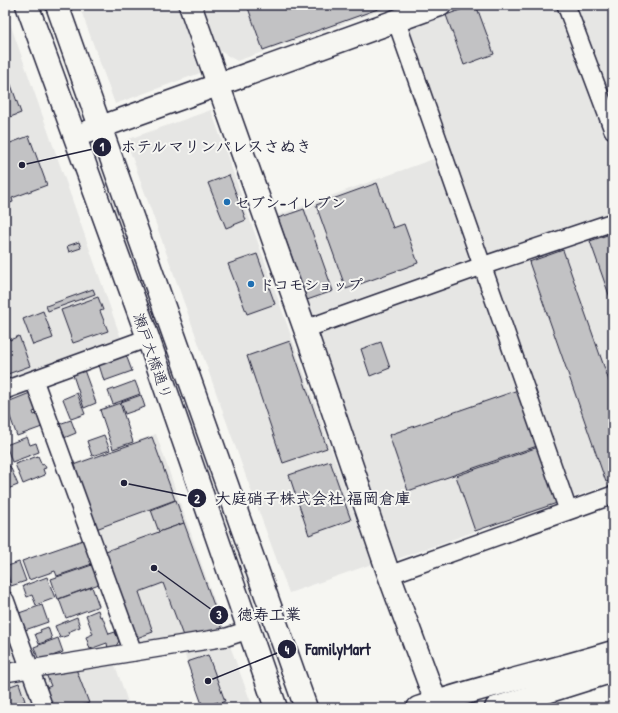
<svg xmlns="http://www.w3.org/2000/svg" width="618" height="713" font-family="'Patrick Hand','Klee One',sans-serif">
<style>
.built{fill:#e6e6e4}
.building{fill:#c2c2c4;stroke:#22223b}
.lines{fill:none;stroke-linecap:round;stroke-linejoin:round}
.street-casing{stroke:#22223b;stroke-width:20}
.secondary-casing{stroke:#22223b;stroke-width:25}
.street{stroke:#f6f6f2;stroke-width:17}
.secondary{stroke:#f6f6f2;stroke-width:22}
.poi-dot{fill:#1f6fb2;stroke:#f6f6f2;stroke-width:1.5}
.labels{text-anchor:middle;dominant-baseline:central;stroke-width:4;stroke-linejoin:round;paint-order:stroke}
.poi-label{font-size:15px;font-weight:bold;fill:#22223b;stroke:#f6f6f2;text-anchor:start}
.street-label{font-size:15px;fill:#22223b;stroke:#f6f6f2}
.leader{fill:none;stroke:#22223b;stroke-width:1.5}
.callout-dot{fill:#22223b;stroke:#f6f6f2;stroke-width:1.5}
.mark-label{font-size:12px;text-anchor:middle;font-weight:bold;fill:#fff}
.callout-label{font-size:16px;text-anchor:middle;font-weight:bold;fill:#22223b;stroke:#f6f6f2;stroke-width:4;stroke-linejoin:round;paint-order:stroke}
</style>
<rect width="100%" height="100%" fill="#f6f6f2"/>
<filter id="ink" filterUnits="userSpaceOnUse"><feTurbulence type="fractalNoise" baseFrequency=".025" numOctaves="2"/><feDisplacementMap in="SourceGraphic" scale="8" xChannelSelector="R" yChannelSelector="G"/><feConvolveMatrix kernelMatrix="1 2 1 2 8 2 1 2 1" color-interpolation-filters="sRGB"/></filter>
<g filter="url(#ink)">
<g class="built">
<path d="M79,5H177L200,73L115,104Z"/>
<path d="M203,5H397L237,61L218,50Z"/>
<path d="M471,5H560L613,159V212L486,256L404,28Z"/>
<path d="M577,5H613V107Z"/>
<path d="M5,9L122,341L5,383Z"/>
<path d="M211,110L372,564L289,593L249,485L126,140Z"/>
<path d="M436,158L472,258L311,316L275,216Z"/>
<path d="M613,231V483L571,498L493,273Z"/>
<path d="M479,276L558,502L397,559L318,333Z"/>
<path d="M156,434L225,631L140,644L133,640L72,464Z"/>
<path d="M5,623L18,659L13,666L5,667Z"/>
<path d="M229,643L253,708H204L183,650Z"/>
<path d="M114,662L130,708H49L39,682L43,674Z"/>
<path d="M18,678L25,682L34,708H5V680Z"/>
</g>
<g class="building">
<path d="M247,5H389L263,50Z"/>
<path d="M474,5H476L494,54L464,65L446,15Z"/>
<path d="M5,68L21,113L5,119Z"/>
<path d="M29,136L47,185L12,198L13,202L5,205V145Z"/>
<path d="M229,175L246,220L226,228L208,183Z"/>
<path d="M377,183L393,228L404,224L418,263L346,289L316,205Z"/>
<path d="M304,209L333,291L307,300L278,218Z"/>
<path d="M613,233V306L590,241Z"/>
<path d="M79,242L81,248L69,252L67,246Z"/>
<path d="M563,250L613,392V480L606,482L529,262Z"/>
<path d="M257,254L275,304L247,314L228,264Z"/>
<path d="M93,289L95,294L48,311L46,306Z"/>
<path d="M98,297L103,310L100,311L108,331L73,343L61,310Z"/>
<path d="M43,311L53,338L33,345L23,319Z"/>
<path d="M5,326L10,340L19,336L30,366L5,375Z"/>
<path d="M290,341L327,448L283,463L247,356Z"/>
<path d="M381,342L390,368L370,376L361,349Z"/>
<path d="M126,355L132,371L104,381L99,365Z"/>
<path d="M84,370L96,403L84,408L73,375Z"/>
<path d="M135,381L140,394L113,404L108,391Z"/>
<path d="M518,390L537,446L408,491L389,435Z"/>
<path d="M30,393L36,411L33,412L34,415L37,414L42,427L17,436L5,403Z"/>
<path d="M77,393L85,414L71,419L63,399Z"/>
<path d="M141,395L145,407L125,414L121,402Z"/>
<path d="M120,403L133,442L113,449L100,410Z"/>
<path d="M71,420L76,433L64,438L59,424Z"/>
<path d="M104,435L110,450L92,456L87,441Z"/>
<path d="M27,437L30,445L36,443L39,452L12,462L6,445Z"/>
<path d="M152,437L175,500L96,529L73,465Z"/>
<path d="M538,447L557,503L475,531L456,476Z"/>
<path d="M38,456L42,465L44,464L46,468L43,469L45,475L23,484L15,464Z"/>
<path d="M330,461L351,520L309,535L289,475Z"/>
<path d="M10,466L18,485L5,490V468Z"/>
<path d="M176,500L184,523L159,532L151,510Z"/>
<path d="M184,523L223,630L183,636L163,583L139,592L153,632L134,639L103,552Z"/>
<path d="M83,540L92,564L57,576L55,571L29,580L22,561Z"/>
<path d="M19,562L26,581L11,586L5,567Z"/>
<path d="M92,565L99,584L58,599L51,579Z"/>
<path d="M47,577L55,598L36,605L32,595L27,597L23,586Z"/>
<path d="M92,587L99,606L66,618L59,599Z"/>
<path d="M42,605L48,622L25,630L19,613Z"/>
<path d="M98,610L100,617L102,616L109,634L115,632L119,641L116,646L108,649L107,643L90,649L86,637L93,634L86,615Z"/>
<path d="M77,617L80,627L68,632L69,635L60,638L55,626Z"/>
<path d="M48,627L52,639L39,644L35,634L41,632L40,630Z"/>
<path d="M58,638L63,652L39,661L34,647Z"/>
<path d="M208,655L225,701L218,704V702L203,707L187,662Z"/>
<path d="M76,669L89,703L76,708H50L43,689L51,686L46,674Z"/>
<path d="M19,683L25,701L7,708L5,702V699L7,698L5,688Z"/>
</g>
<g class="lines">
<g class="street-casing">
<g id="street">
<path d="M566,5L613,130"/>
<path d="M396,20L568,510"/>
<path d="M305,329L482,266L613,222"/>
<path d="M34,380L133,652"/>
<path d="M5,390L148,338"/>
<path d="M389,575L613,495"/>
<path d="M5,600L44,708"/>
<path d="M5,673L227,637L248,630"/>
</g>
</g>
<g class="secondary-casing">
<g id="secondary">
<path d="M27,5L148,338L276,708"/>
<path d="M57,5L306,708"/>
<path d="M190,5L305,329L389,575L436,702"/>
<path d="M87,132L440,5"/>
<path d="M418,708C482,686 548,672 613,652"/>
<path d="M496,708L613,671"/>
</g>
</g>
<use href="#street" class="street"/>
<use href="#secondary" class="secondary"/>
</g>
</g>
<g class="poi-dot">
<circle cx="227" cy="202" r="4"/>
<circle cx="251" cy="284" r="4"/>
</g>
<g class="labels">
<g class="poi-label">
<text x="235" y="202">セブン-イレブン</text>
<text x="259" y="284">ドコモショップ</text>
</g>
<g class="street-label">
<text transform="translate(153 356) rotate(71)">瀬戸大橋通り</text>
</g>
</g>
<path class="leader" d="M22 165L102 147M124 483L197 498M154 568L219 615M208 681L287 649"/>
<g class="callout-dot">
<circle cx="22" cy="165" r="4"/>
<circle cx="124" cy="483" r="4"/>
<circle cx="154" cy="568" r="4"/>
<circle cx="208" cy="681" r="4"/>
<circle cx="102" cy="147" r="10"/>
<circle cx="197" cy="498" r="10"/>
<circle cx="219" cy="615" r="10"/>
<circle cx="287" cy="649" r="10"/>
</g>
<g class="mark-label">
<text x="102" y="151">1</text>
<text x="197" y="503">2</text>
<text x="219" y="619">3</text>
<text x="287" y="654">4</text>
</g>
<g class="callout-label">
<text x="216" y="152">ホテルマリンパレスさぬき</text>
<text x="313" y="504">大庭硝子株式会社 福岡倉庫</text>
<text x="269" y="620">徳寿工業</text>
<text x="338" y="655">FamilyMart</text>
</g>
<rect width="618" height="713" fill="none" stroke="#f6f6f2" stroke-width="20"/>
<rect x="10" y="10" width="598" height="693" fill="none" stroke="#22223b" stroke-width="1.5" filter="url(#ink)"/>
</svg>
